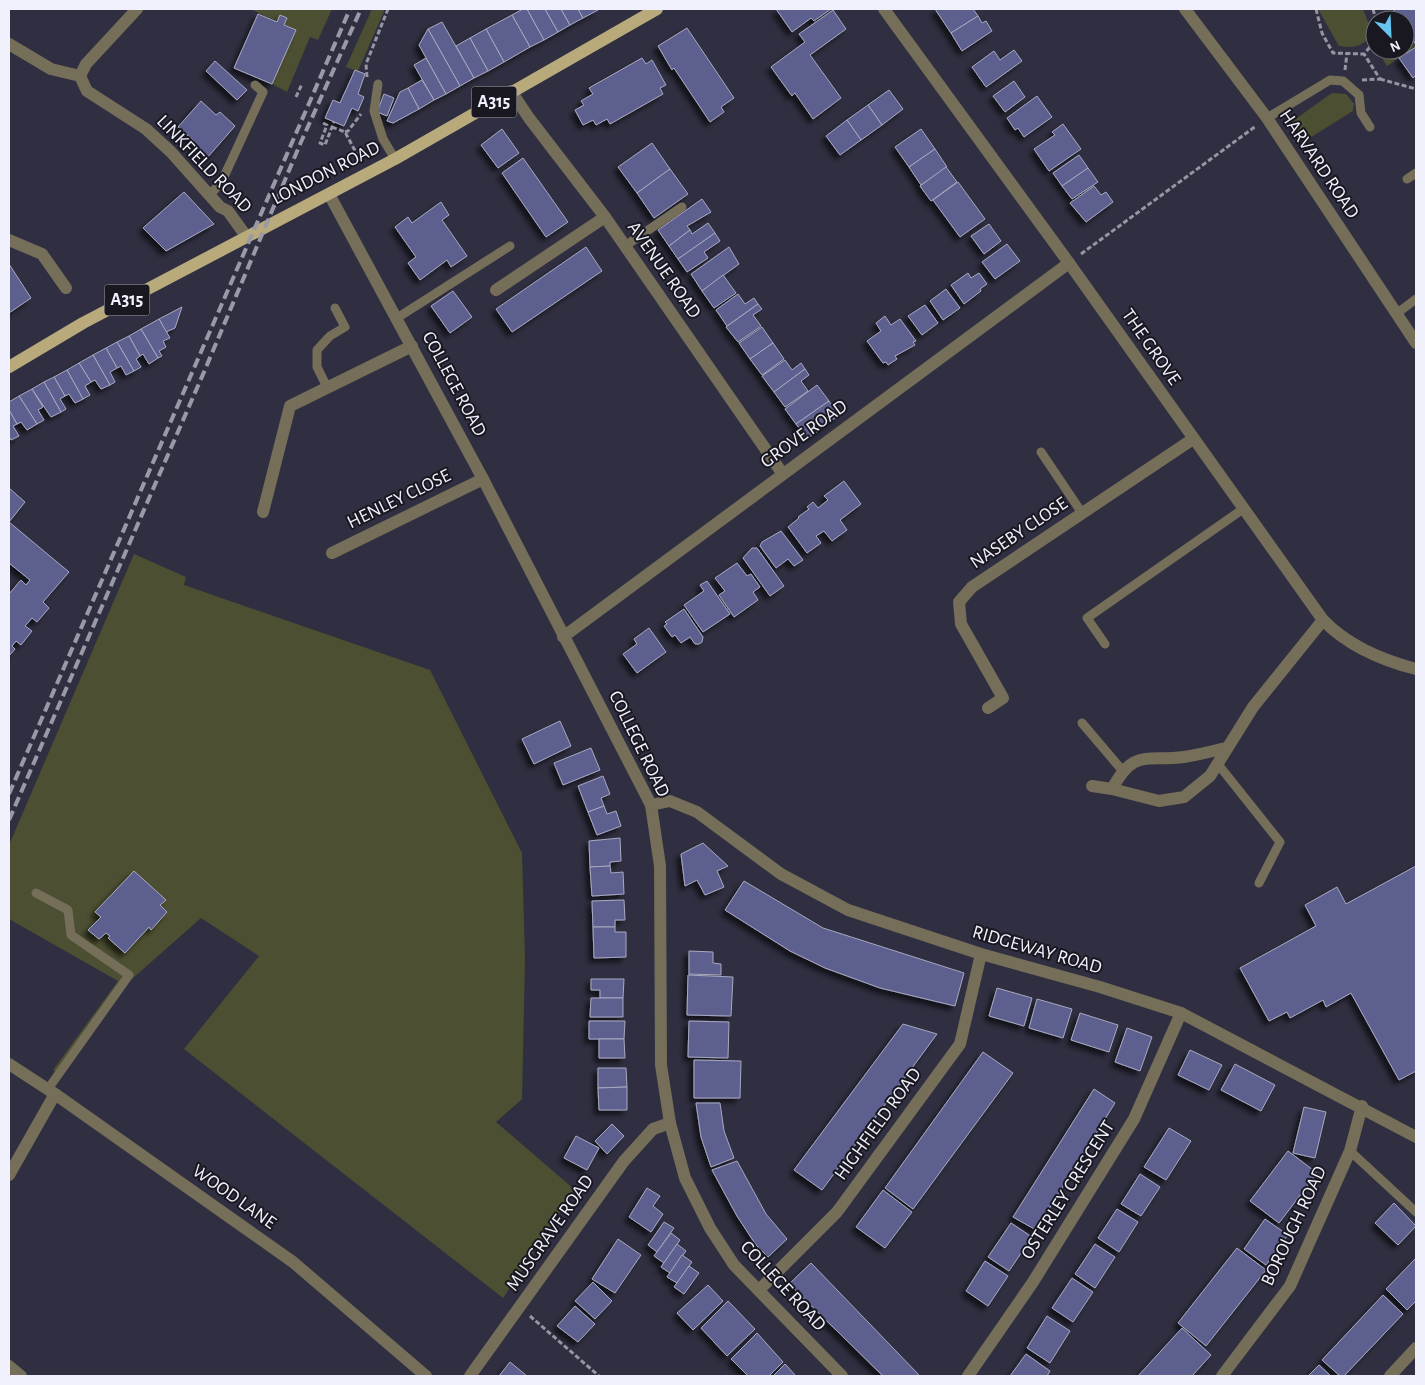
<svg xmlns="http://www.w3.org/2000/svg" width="1425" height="1385" font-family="'Alegreya Sans',sans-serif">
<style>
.green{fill:#4c4f31}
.building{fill:#5d5f8f;stroke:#a7a9c0;filter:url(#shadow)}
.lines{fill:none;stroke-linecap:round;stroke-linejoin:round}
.path{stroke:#9595a4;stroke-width:3;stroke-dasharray:5 2.5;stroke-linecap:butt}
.service{stroke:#756e58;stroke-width:9}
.minor{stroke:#756e58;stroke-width:12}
.tertiary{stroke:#756e58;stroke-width:12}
.primary{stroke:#b9aa7c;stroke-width:12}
.rail{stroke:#9a99a8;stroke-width:4;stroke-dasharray:10 5;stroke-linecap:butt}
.labels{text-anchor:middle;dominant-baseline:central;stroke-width:4;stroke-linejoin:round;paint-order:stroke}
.shield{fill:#191820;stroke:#b0b0bb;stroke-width:1}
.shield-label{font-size:18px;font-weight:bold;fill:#f1f1fd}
.street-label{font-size:19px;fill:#f1f1fd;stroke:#191820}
</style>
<defs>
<filter id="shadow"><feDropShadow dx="-4.5" dy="4.5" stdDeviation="2.5" flood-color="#0009"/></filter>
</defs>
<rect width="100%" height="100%" fill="#302f41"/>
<g class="green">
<path d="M250,9H332L318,40L310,37L287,92L272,84L296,30Z"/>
<path d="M372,9H385L358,71L346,67Z"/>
<path d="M1318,9H1363L1371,30L1370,38C1359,47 1353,48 1339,46Z"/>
<path d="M1405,27L1416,47L1387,66L1378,52L1380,50H1405Z"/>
<path d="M1332,93L1346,94L1354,104L1353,111L1303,142L1290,123Z"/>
<path d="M134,554L186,577L184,585L430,670L522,853L525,959L522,1099L496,1122L575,1190L503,1298L184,1049L259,956L201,918L124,986L61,1075L53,1070L118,981L9,919V845Z"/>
</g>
<g class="building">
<path d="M523,9H527L544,40L530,47L512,15Z"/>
<path d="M527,9H545L558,32L544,40Z"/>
<path d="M545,9H561L570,25L558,32Z"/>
<path d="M561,9H578L583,18L570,25Z"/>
<path d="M578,9H597L598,10L583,18Z"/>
<path d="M776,9H831L814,21L811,18L792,32Z"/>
<path d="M935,9H973L978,16L951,33Z"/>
<path d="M1393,9H1416V45L1405,27V20H1400Z"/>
<path d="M833,10L846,29L810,55L841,98L813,119L795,93L792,96L771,67L805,42L799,34Z"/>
<path d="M258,14L277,22L280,15L287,18L284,25L296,30L272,84L234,68Z"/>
<path d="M512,15L530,47L504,62L486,29Z"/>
<path d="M978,16L982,23L986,21L992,31L962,51L951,33Z"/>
<path d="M442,22L474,78L460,86L428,29Z"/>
<path d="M687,28L734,98L721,107L724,112L710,122L674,68L672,70L658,46Z"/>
<path d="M428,29L460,86L446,94L419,45Z"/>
<path d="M486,29L504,62L488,71L470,38Z"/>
<path d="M470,38L488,71L474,78L456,46Z"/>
<path d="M1416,47V75L1413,78L1399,58Z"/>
<path d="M1014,50L1022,61L986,87L972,67L994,51L1000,60Z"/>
<path d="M426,58L446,94L434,100L414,65Z"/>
<path d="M642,58L646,64L652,60L666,85L660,88L663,94L610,124L607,119L596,125L593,120L583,125L575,110L584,105L581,101L593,94L589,88Z"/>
<path d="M215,61L247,90L237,100L206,71Z"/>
<path d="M355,70L365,74L358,94L364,97L358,111L352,108L344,126L325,118L333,100L340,103Z"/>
<path d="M422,80L434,100L419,109L408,88Z"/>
<path d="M1014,81L1025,97L1005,112L993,96Z"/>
<path d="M408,88L419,109L393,123L387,121L400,92Z"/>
<path d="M889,90L903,109L882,125L868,105Z"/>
<path d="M384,94L394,98L387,116L377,112Z"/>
<path d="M1037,96L1052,117L1024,137L1018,128L1015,130L1007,118Z"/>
<path d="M201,101L216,115L220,112L235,126L207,158L191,144L194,141L178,127Z"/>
<path d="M868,105L882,125L861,140L847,120Z"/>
<path d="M847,120L861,140L840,155L826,136Z"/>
<path d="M1063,124L1081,149L1049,171L1034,149L1055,135L1052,132Z"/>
<path d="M502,129L519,153L498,168L481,145Z"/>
<path d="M921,129L935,149L909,167L895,147Z"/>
<path d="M652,143L670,169L637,193L618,167Z"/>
<path d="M935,149L947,167L921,185L909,167Z"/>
<path d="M1079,155L1088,168L1062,186L1053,173Z"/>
<path d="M523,158L568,222L546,237L502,173Z"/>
<path d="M946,167L957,182L931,201L920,186Z"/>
<path d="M1088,168L1098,182L1072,199L1062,186Z"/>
<path d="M670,169L688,194L654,218L637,193Z"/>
<path d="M958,182L985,219L960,237L933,200Z"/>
<path d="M1094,186L1101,195L1106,192L1113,202L1086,222L1070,203Z"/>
<path d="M184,192L214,224L166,251L143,228Z"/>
<path d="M702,199L711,212L687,226L690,230L669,246L658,230Z"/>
<path d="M441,202L449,215L442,220L467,256L451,267L447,260L420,280L408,263L416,257L395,227L408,217L412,223Z"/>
<path d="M708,223L715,233L678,259L669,246L690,230L692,234Z"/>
<path d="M989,224L1001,241L984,254L971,236Z"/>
<path d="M715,233L720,241L704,252L708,258L687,272L678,259Z"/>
<path d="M1007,244L1020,261L995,279L982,262Z"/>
<path d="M586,247L602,271L512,332L496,309Z"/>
<path d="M729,247L739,264L702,291L691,274Z"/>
<path d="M9,264L31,298L9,313Z"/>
<path d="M968,273L971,278L979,273L987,284L980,289L981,291L964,304L951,285Z"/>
<path d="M723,275L736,293L714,308L702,291Z"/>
<path d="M946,289L960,308L943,320L930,301Z"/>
<path d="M453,291L472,317L450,333L431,306Z"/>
<path d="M738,294L745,304L754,298L758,304L727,326L716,310Z"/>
<path d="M758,304L762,309L753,315L761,326L738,342L726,327Z"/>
<path d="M925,305L938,323L922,335L908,316Z"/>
<path d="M182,307L175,328L166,332L159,319Z"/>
<path d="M885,316L891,325L900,319L916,341L913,342L915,345L895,356L897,359L888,365L886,362L883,363L867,341L881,331L876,323Z"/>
<path d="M159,319L170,338L163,341L166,347L159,351L162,356L158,358L141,329Z"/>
<path d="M762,327L773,343L750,359L739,343Z"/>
<path d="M141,329L158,358L149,364L143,354L140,356L129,336Z"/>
<path d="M129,336L140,356L136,359L141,367L134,371L117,342Z"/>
<path d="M117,342L134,371L126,375L121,366L117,368L106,348Z"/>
<path d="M773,343L784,359L762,375L750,359Z"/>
<path d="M106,348L117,368L110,372L115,382L110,385L93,355Z"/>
<path d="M93,355L110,385L101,389L95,380L91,382L79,363Z"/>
<path d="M785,360L792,370L801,363L805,369L774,392L762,376Z"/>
<path d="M79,363L91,382L85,386L90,395L83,399L67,370Z"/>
<path d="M805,369L809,375L801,381L808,391L785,407L774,392Z"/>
<path d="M67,370L83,399L75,403L69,394L65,396L54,377Z"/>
<path d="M54,377L65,396L60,399L66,409L61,412L44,382Z"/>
<path d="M44,382L61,412L51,417L32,389Z"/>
<path d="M817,385L829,401L796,424L785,409Z"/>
<path d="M32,389L43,407L38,410L44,420L37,424L19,396Z"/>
<path d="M19,396L37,424L27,430L21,422L17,424L9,410V402Z"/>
<path d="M829,401L839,415L807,439L796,424Z"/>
<path d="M9,410L17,424L13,426L19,436L11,440L9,436Z"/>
<path d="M844,481L861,504L840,520L847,530L832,541L824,531L816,536L821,543L807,553L788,527L799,518L798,517L809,509L807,507L813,502L818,508L828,500L824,496Z"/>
<path d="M9,488L25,502L9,522L69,572L43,602L49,608L37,622L32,618L25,626L32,631L21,645L16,641L12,646L15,649L9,656V594L21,580L26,585L30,580L9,563Z"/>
<path d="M781,531L803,560L794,566L788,559L776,568L760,546L762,542Z"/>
<path d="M752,548H757L784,586L770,596L743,558Z"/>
<path d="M737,563L747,576L751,574L760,587L753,592L758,600L734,617L719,595L725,591L715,578Z"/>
<path d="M707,581L730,614L703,632L684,605L704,591L700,585Z"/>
<path d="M684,609L703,637L702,642L699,644H695L690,637L681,643L675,635L672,637L664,626L667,624L665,622Z"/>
<path d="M649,628L666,652L637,673L623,654L637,644L634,639Z"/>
<path d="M560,721L571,746L534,764L522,739Z"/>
<path d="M591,748L600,770L563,785L554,763Z"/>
<path d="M603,776L610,794L601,798L604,806L588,812L578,786Z"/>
<path d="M604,806L607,814L616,811L621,826L597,835L588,812Z"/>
<path d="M620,838L621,861L610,862V866L590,867L589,841Z"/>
<path d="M703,843L728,866L717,871L724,887L705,895L697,880L685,886L681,854Z"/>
<path d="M610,866L611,873L623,872L624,894L592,896L590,867Z"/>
<path d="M1416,866V1071L1399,1080L1351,993L1326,1007L1323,1000L1290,1018L1287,1012L1269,1021L1240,968L1316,926L1305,905L1337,887L1346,904Z"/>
<path d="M134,871L166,900L160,905L167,912L151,930L149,927L125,953L108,938L110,936L106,933L99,939L88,930L101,917L95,912Z"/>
<path d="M744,881L823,928L964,973L955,1006L880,988L825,968L790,951L725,910Z"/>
<path d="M624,900L625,920H615V927H593L592,901Z"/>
<path d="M593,927H615V932H626V957L594,958Z"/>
<path d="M689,951L713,952V963L721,964V975L689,974Z"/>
<path d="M688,975L733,977L731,1016L687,1015Z"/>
<path d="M591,979H624L623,998H600V990H591Z"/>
<path d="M997,988L1032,998L1024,1026L989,1016Z"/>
<path d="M591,998H623V1017H590Z"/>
<path d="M1037,999L1072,1009L1063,1038L1029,1028Z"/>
<path d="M1080,1013L1118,1025L1109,1052L1071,1040Z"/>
<path d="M589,1021H625L624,1039H589Z"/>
<path d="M689,1021L729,1022L728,1058L688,1057Z"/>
<path d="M903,1024L937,1034L822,1190L794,1170Z"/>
<path d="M1127,1028L1152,1037L1140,1071L1115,1062Z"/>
<path d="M599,1039H624L625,1058H599Z"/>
<path d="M1190,1050L1222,1065L1209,1090L1178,1075Z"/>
<path d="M983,1052L1013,1073L913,1209L885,1188Z"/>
<path d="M694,1060L741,1061L740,1098H694Z"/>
<path d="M1235,1064L1275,1085L1261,1111L1221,1090Z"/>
<path d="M598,1068H626L627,1087L598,1088Z"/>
<path d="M627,1087V1110H599L598,1088Z"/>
<path d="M1094,1089L1115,1103L1036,1230L1013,1217Z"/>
<path d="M696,1103H720L724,1131L734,1158L711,1167L701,1137Z"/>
<path d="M1304,1107L1326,1112L1315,1158L1293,1153Z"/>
<path d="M612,1124L624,1136L607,1154L595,1141Z"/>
<path d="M1169,1128L1191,1141L1166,1180L1144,1167Z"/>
<path d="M576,1136L599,1148L587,1170L564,1158Z"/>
<path d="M1288,1151L1317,1173L1279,1223L1250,1201Z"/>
<path d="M737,1161L766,1214L787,1239L768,1257L756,1245L737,1216L712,1170Z"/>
<path d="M1140,1174L1160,1187L1141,1216L1121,1204Z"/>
<path d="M647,1188L660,1196L653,1206L663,1214L651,1232L629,1217Z"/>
<path d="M883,1190L912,1212L885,1248L856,1227Z"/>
<path d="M1394,1203L1416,1226L1398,1245L1375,1223Z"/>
<path d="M1117,1209L1138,1222L1119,1252L1098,1238Z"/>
<path d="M1265,1219L1288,1235L1266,1265L1244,1249Z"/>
<path d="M664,1222L674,1228L657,1252L648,1245Z"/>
<path d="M1011,1223L1032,1237L1009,1271L988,1257Z"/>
<path d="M671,1233L680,1240L664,1263L654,1256Z"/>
<path d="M618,1239L641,1255L615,1293L592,1279Z"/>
<path d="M677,1244L686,1251L670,1273L661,1267Z"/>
<path d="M1095,1244L1115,1257L1095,1288L1075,1274Z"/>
<path d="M1237,1248L1266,1270L1206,1346L1178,1323Z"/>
<path d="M682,1255L692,1262L677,1283L667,1277Z"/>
<path d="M1416,1258V1301L1407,1310L1386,1289Z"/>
<path d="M985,1261L1008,1276L988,1306L966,1291Z"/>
<path d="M811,1263L920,1376H883L789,1284Z"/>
<path d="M689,1266L699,1273L684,1294L674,1287Z"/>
<path d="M1072,1278L1093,1292L1073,1322L1052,1308Z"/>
<path d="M593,1282L612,1301L595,1319L575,1301Z"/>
<path d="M708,1285L723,1301L693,1330L677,1313Z"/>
<path d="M1383,1295L1403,1314L1344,1376H1340L1322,1360Z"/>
<path d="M728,1301L755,1329L727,1356L701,1328Z"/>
<path d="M575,1306L595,1324L578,1342L557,1326Z"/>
<path d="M1047,1316L1070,1331L1050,1363L1027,1348Z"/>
<path d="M1182,1328L1211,1355L1192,1376H1138Z"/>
<path d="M757,1333L783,1362L769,1376H748L731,1359Z"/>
<path d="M1026,1354L1050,1371L1047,1376H1010Z"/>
<path d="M510,1362L527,1376H499Z"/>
<path d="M785,1364L796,1376H773Z"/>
<path d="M1319,1365L1331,1376H1308Z"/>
</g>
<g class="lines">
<g class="path">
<path d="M1316,9L1322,33L1333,53L1364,54L1375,41"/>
<path d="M1373,9L1376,20"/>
<path d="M1345,70L1347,53"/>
<path d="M367,77L366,64L388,9"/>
<path d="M1380,79L1416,89"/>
<path d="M1362,80L1380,79L1364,54"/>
<path d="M296,97L302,84"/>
<path d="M323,123L327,125L320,143L325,145L334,122"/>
<path d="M332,127L345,132L360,160"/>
<path d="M345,132L348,131L361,114"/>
<path d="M1081,254L1256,126"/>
<path d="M530,1316L599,1376"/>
</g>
<g class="service">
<path d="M378,84L374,111L383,139L395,159"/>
<path d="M1267,118L1330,80L1343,81L1359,95L1361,113L1370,127"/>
<path d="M1407,179L1416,173"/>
<path d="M210,195L222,181L263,92L255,85"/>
<path d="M625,246L682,207"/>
<path d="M1396,314L1416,299"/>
<path d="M397,318L510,246"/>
<path d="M327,387L317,367V350L330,336L345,327L335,308"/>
<path d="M1041,452L1082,513"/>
<path d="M1105,644L1087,618L1243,509"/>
<path d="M1082,723L1122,770"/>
<path d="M1217,763L1280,842L1259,883"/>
<path d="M36,893L68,910L71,935L129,975L48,1089"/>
<path d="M1350,1151L1416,1212"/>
</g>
<g class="minor">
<path d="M1185,9L1267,118L1416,343"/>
<path d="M80,76L86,64L137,9"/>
<path d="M511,91L529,118L605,217L782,473"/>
<path d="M9,240L42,254L66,288"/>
<path d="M496,290L605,217"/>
<path d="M263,512L290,406L412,346"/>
<path d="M332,553L483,479"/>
<path d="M563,637L1069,263"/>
<path d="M988,708L1003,698L961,624L959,602L972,587L1193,439"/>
<path d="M1226,748C1212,751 1198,755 1184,757C1146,762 1134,748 1112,789L1159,801L1184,797L1210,776L1253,707L1323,620"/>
<path d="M1092,786L1112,789"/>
<path d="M9,1175L55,1094"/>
<path d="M759,1290L837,1212L960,1044L981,954"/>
<path d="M9,1366L21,1376"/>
<path d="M470,1376L624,1161L653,1129L670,1123"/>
<path d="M968,1376L1033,1282L1134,1119L1181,1013"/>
<path d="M1390,1376L1416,1348"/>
</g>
<g class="tertiary">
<path d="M884,9L1069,263L1323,620C1348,646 1381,660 1416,669"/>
<path d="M9,44L51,69L80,76L87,91L146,129L171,152L220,207L228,211L246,236"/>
<path d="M329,194L483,479L651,805L660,866L661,1065L670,1123L685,1178L710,1228L734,1265L842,1376"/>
<path d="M651,805L670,801L697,812L781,874L848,910L981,954L1100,987L1181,1013L1416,1137"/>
<path d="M9,1064L55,1094L293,1262L426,1376"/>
<path d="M1222,1376L1290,1286L1350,1151L1362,1106"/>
</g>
<path class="primary" d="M9,367L83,323L395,159L657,9"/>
<g class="rail">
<path d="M9,794L350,9"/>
<path d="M9,820L204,372L301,142L361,9"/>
</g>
</g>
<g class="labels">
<g class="shield">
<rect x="471.5" y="86.5" width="45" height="31" rx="4"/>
<rect x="104.5" y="284.5" width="45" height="31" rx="4"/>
</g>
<g class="shield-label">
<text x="494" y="102">A315</text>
<text x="127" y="300">A315</text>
</g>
<g class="street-label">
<text transform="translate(204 164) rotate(46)">LINKFIELD ROAD</text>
<text transform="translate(1319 164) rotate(56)">HARVARD ROAD</text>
<text transform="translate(326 173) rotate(-27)">LONDON ROAD</text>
<text transform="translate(664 270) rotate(55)">AVENUE ROAD</text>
<text transform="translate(1151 347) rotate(55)">THE GROVE</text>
<text transform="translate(454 384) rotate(62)">COLLEGE ROAD</text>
<text transform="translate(804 434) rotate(-36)">GROVE ROAD</text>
<text transform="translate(399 499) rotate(-26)">HENLEY CLOSE</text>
<text transform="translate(1019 533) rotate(-34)">NASEBY CLOSE</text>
<text transform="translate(639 744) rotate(64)">COLLEGE ROAD</text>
<text transform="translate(1037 950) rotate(16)">RIDGEWAY ROAD</text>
<text transform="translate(878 1124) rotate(-54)">HIGHFIELD ROAD</text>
<text transform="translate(1068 1190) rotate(-58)">OSTERLEY CRESCENT</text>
<text transform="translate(234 1197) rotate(35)">WOOD LANE</text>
<text transform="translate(1294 1226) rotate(-65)">BOROUGH ROAD</text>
<text transform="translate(550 1233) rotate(-55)">MUSGRAVE ROAD</text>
<text transform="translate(783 1286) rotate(47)">COLLEGE ROAD</text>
</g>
</g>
<rect width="1425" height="1385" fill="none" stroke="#f1f1fd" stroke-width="20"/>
<g transform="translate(1390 35) rotate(156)"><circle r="24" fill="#191820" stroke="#6f6f78"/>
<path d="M0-4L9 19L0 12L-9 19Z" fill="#67c4ef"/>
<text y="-8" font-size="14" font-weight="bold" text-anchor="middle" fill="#f1f1fd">N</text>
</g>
</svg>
